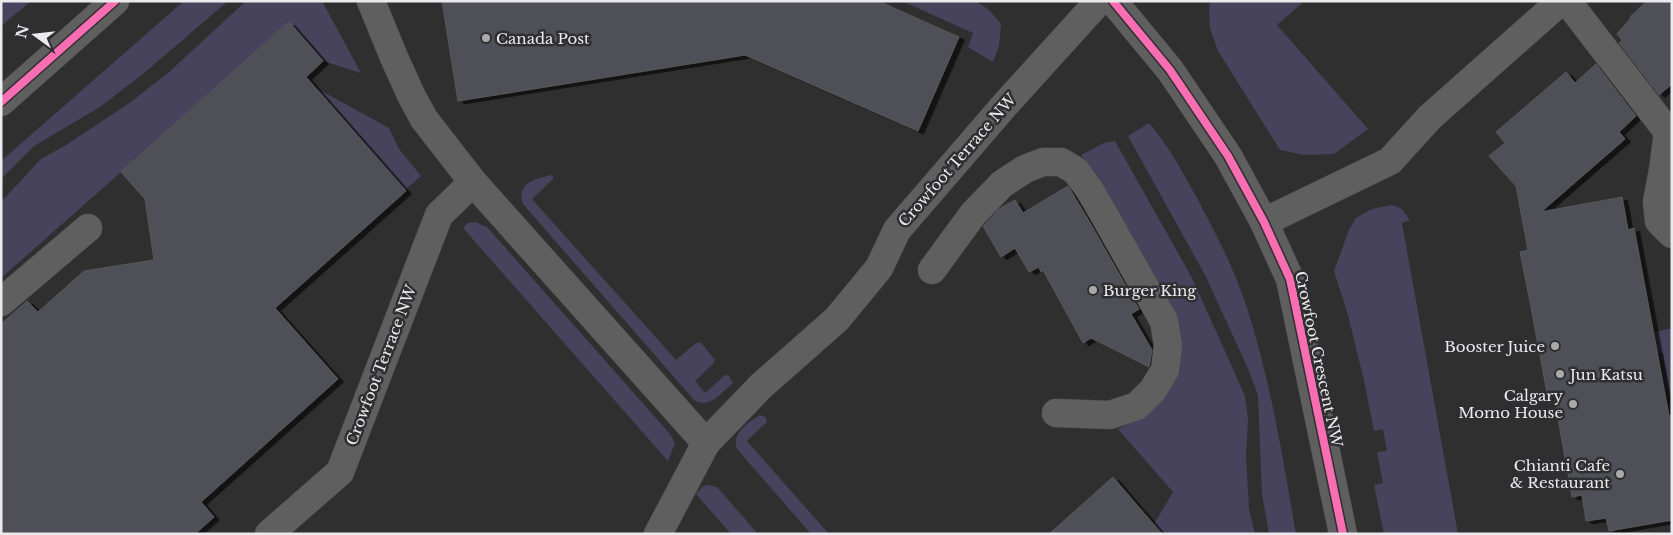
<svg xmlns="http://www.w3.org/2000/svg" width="1673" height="535" font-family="'Libre Baskerville',serif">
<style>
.green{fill:#47435c}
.building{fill:#504f58;stroke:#585759;filter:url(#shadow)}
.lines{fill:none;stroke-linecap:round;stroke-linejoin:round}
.minor-casing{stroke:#4a4a4b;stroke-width:29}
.minor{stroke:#5f5f60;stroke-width:28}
.cycleway-casing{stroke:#2f2e31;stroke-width:11}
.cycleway{stroke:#f96db3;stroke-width:8}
.poi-dot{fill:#a9a9aa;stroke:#2f2e31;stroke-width:2}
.labels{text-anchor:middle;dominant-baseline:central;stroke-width:5;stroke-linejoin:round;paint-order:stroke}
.poi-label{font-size:15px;fill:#ebeaec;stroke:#2f2e31;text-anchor:start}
.street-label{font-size:15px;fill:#ebeaec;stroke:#2f2e31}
</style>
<defs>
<filter id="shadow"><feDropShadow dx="5.5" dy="3" stdDeviation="0" flood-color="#0009"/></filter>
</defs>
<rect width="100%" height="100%" fill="#2f2f30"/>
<g class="green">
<path d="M1,1H31L1,26Z"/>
<path d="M184,1H228L144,73L100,107L34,146L1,179V161Z"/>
<path d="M246,1H322L361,73L323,61L290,23L1,278V202L41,159L66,145L128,104L168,73Z"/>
<path d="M902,1H975L988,9L1001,24L999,46L993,62L968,47L973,33Z"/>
<path d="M1210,1H1300L1302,3L1277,25L1368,129L1334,154L1304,155L1280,150L1218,51L1210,28L1209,12Z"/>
<path d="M316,88L389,128L399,149L421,176L405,190Z"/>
<path d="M1149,123C1169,146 1183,173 1198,200C1217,236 1236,272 1248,311C1271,383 1283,459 1296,534H1269L1262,494L1258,396L1250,373L1206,277L1128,136Z"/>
<path d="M1115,141L1192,278L1245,396L1248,419L1246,456L1249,509L1255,534H1162L1154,524L1173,492L1118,429L1147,415L1169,388L1129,231L1098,176L1081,155L1104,143Z"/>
<path d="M553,175V179L532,199L676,360L696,343L700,342L702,344L715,360L713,364L695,381L705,393L725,375L729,376L733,383C721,393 711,408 695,401L523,204C515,184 537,177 553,175Z"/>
<path d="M1392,205L1402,209L1410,220L1402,223L1458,534H1384L1374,485L1383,483L1377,452L1387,451L1383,429L1374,431L1365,385L1348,315L1334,271L1349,230L1356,218L1372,209Z"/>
<path d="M475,222L487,227L670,434L675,443L668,461L463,228L468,223Z"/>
<path d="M1672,328V393L1670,394L1663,353H1657L1654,332Z"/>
<path d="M760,415L765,417L767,422L747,441L829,534H811L737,449C731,434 748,422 760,415Z"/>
<path d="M707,485L717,487L758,534H731L696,494L702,487Z"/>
</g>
<g class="building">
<path d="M442,1H878L959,37L918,131L745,55L458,101Z"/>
<path d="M1647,1H1672V84L1659,95L1619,43L1622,40L1617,34L1631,18L1630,17Z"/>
<path d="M289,22L323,61L306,77L406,191L275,308L338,379L201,502L214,517L195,534H1V324L27,301L38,312L84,271L154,260L145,199L121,172Z"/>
<path d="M1596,64L1636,116L1619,132L1625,139L1541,212L1622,197L1628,230L1634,228L1669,416L1672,415V520L1609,531L1606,518L1586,521L1582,495L1572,497L1554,396L1548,398L1530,302L1520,252L1528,250L1516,186L1489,156L1505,143L1496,132L1566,72L1575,83Z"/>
<path d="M1068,186L1089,221L1139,309L1131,314L1152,350L1149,367L1091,338L1083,343L1043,270L1041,272L1039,267L1029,272L1015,248L1001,257L983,226L999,209L1015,200L1023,213Z"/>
<path d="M1113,477L1162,534H1049Z"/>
</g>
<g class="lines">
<g class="minor-casing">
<g id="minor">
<path d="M371,1L393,55L411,95L424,119L473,182L706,443"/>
<path d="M1113,1L1170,70L1228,156L1264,222L1290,279L1343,534"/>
<path d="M1567,1L1668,132L1663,170L1657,202L1659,221L1672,234"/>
<path d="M1,102L115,1"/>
<path d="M1264,222L1390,161L1430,117L1561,1"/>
<path d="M932,270L973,214L1002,184L1025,169L1043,162H1061L1076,171L1089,189L1103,213L1164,321L1168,345L1165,370L1153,390L1137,406L1110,415L1056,413"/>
<path d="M1,302L88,228"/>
<path d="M269,534L340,472L439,215L473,182"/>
<path d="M658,534L706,443L761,386L837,319L879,268L897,230L1003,107L1099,1"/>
</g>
</g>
<use href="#minor" class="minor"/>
<g class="cycleway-casing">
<g id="cycleway">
<path d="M1113,1L1170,70L1228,156L1264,222L1290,279L1343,534"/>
<path d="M1,102L115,1"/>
</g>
</g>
<use href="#cycleway" class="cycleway"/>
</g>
<g class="poi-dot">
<circle cx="486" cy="38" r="5"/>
<circle cx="1093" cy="290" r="5"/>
<circle cx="1555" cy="346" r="5"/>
<circle cx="1560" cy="374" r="5"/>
<circle cx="1573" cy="404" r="5"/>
<circle cx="1620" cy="474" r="5"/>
</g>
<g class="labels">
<g class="poi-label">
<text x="496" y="38">Canada Post</text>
<text x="1103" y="290">Burger King</text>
<text x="1545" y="346" text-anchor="end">Booster Juice</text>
<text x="1570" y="374">Jun Katsu</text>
<text x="1563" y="395" text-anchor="end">Calgary<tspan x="1563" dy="17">Momo House</tspan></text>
<text x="1610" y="465" text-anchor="end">Chianti Cafe<tspan x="1610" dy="17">&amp; Restaurant</tspan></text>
</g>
<g class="street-label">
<text transform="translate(957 160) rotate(-49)">Crowfoot Terrace NW</text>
<text transform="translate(1319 359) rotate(78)">Crowfoot Crescent NW</text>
<text transform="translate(381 365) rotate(-69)">Crowfoot Terrace NW</text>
</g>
</g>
<rect width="1673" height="535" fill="none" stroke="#ebeaec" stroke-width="5"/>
<g transform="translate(35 35) rotate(285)" stroke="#2f2e31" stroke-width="4" paint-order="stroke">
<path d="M0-4L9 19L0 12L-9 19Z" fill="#ebeaec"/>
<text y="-8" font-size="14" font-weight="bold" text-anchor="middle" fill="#ebeaec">N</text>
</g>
</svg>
